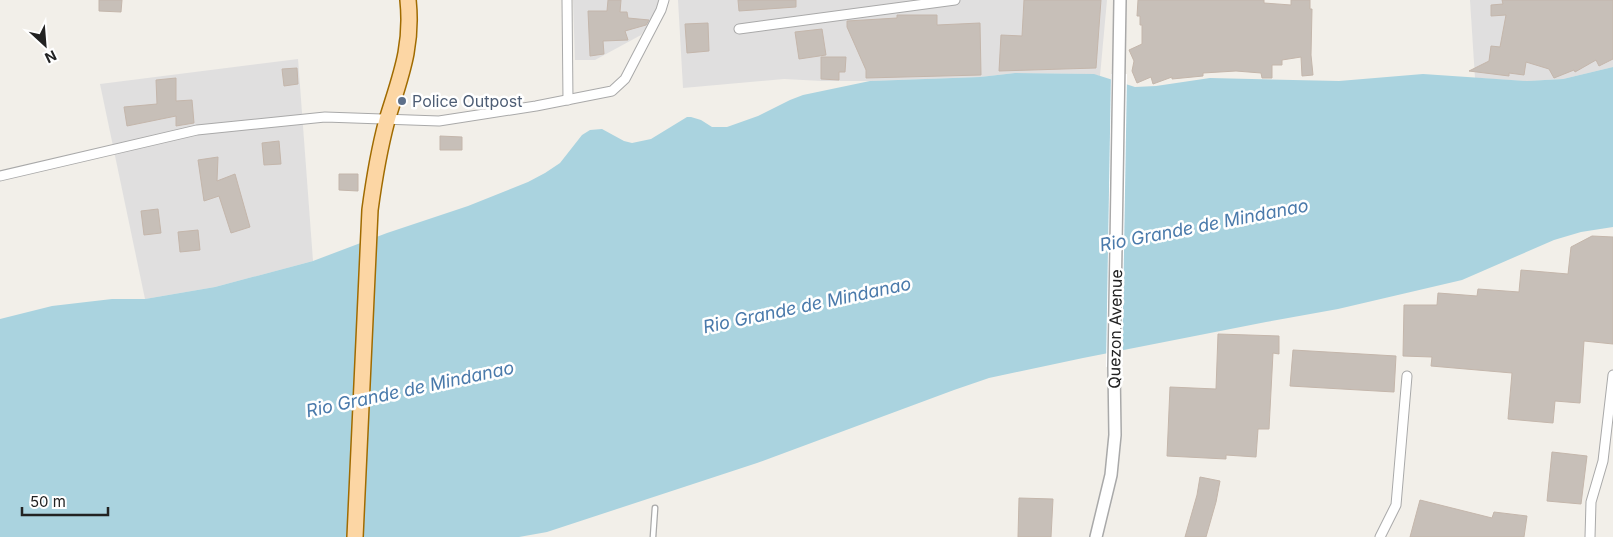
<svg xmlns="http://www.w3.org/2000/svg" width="1613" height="537" font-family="Inter,sans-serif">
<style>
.residential{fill:#e0dfdf}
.water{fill:#aad3df}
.pier{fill:#fff}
.building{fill:#c7bfb8;stroke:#c4b6ab}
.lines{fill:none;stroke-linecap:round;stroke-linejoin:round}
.service-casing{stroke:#a9a9a9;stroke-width:7}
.minor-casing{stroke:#a9a9a9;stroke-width:11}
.tertiary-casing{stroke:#a9a9a9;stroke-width:14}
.primary-casing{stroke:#a06b00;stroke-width:18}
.service{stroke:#fff;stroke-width:4.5}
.minor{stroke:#fff;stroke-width:9}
.tertiary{stroke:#fff;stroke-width:11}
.primary{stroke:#fcd6a4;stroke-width:15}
.service-dot{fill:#5c6f8a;stroke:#fff;stroke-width:2}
.labels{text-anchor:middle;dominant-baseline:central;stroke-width:5;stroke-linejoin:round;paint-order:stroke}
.service-label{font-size:16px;fill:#4e5e75;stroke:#fff;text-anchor:start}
.street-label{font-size:16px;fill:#222;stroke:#fff}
.water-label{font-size:18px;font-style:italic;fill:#4a7aab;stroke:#fff}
</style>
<rect width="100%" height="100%" fill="#f2efe9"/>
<g class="residential">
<path d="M573,0H661V4L641,35L595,60H575Z"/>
<path d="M678,0H1107L1100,76L1089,74L1015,73L980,77L870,81H822L784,79L683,88Z"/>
<path d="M1470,0H1613V67L1563,79L1527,81L1475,78Z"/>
<path d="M298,59L313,261L215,287L145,299L100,84Z"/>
</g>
<path class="water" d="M1613,67V227L1581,232L1554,240L1462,280L1338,309L1266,322L1083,358L989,378L954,390L757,463L547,532L519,537H0V319L52,306L112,299H145L215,287L313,261L387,233L468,206L528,182L545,173L560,163L582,135L590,130L602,129L624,141L632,143L651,139L687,117H691L701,120L712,127H727L758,116L790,100L803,95L870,81L980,77L1015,73L1094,74L1135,87L1156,86L1210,78L1339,81L1423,74L1527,81L1563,79Z"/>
<path class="pier" d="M1111,74H1127L1122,367H1106Z"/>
<g class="building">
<path d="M99,0H122L121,12L99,11Z"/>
<path d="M608,0H621L620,12H627L628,18L649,20L646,25L625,31L628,40L603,41L604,54L590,56L588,11H607Z"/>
<path d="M738,0H796V7L739,11Z"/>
<path d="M1024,0H1101L1096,68L999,71L1001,35L1022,36Z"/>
<path d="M1138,0H1264V3L1291,5V0H1310V9H1312L1311,55L1313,75L1302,76L1301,57L1282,60V65H1272V78H1262L1261,73L1236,71L1203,73V76L1172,79V77L1153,84L1151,77L1137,83L1132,71L1134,61L1129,50L1142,44V25H1140V16H1137Z"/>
<path d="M1502,0H1613V59L1599,66L1596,60L1575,72L1574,70L1554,78L1549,69L1526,62L1524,75L1509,73V76L1469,71L1489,61L1491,46L1500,47L1506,15L1491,16V5L1503,4Z"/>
<path d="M897,15H937V25L980,23L981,75L866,78V70L847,27V21L897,18Z"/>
<path d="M708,23L709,51L687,53L685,24Z"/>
<path d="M822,29L826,55L799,59L795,32Z"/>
<path d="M821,57H846L845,72H839V80L821,79Z"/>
<path d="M297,68L298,84L284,86L282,69Z"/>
<path d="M176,78V101L192,100L194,123L176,126V116L127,126L124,107L157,104L156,80Z"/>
<path d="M440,136L462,137V150H440Z"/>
<path d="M279,141L281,164L264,165L262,143Z"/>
<path d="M218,157L217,181L235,174L250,227L231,233L219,196L204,201L198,160Z"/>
<path d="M339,174H358V191L339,190Z"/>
<path d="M158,209L161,233L144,235L141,211Z"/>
<path d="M198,230L200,250L180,252L178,232Z"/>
<path d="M1592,236L1613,237V344L1584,341L1580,403L1555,401L1553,423L1508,419L1512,373L1431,366L1432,357L1403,356L1404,305H1437L1438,293L1477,296L1478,289L1519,292L1521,270L1568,274L1571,247Z"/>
<path d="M1218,334L1279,336V354L1273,353L1269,429H1258L1256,457L1226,455V459L1167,456L1170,387L1216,389Z"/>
<path d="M1293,350L1396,356L1394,392L1290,386Z"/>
<path d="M1552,452L1587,456L1581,504L1547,501Z"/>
<path d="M1200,477L1220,481L1216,502L1206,537H1185L1197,495Z"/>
<path d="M1019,498L1053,499L1051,537H1018Z"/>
<path d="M1420,500L1492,518L1494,512L1527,516L1524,537H1410Z"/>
</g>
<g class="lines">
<g class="service-casing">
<path id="service" d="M653,537L655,508"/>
</g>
<g class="minor-casing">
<g id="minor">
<path d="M567,0L568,100"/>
<path d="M739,29L955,0"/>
<path d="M0,176L197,130L325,117L439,121L536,106L612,91L625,79L661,10L664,0"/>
<path d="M1380,537L1396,505L1407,376"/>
<path d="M1590,537L1591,502L1603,461L1613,375"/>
</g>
</g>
<g class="tertiary-casing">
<path id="tertiary" d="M1096,537L1111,475L1115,435L1114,367L1120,0"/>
</g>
<g class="primary-casing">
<path id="primary" d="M355,537L370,210C374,180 379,150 387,120C400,77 413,47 408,0"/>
</g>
<use href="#service" class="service"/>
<use href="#minor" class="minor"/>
<use href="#tertiary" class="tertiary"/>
<use href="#primary" class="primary"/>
</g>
<circle class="service-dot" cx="402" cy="101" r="5"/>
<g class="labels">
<g class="service-label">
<text x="412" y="101">Police Outpost</text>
</g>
<g class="street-label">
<text transform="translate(1115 329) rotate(-89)">Quezon Avenue</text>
</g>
<g class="water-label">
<text transform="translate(1204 225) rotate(-11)">Rio Grande de Mindanao</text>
<text transform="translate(807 305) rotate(-12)">Rio Grande de Mindanao</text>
<text transform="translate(410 389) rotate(-12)">Rio Grande de Mindanao</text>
</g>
</g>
<g transform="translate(45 45) rotate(154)" stroke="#ffffff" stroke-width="4" paint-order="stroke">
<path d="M0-4L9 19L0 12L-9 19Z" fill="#222222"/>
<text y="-8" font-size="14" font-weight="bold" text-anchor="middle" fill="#222222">N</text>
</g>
<path d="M22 507v8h86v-8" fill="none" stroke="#222222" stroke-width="2.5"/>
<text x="30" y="507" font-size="15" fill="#222222" stroke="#ffffff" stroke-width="4" paint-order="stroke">50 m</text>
</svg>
